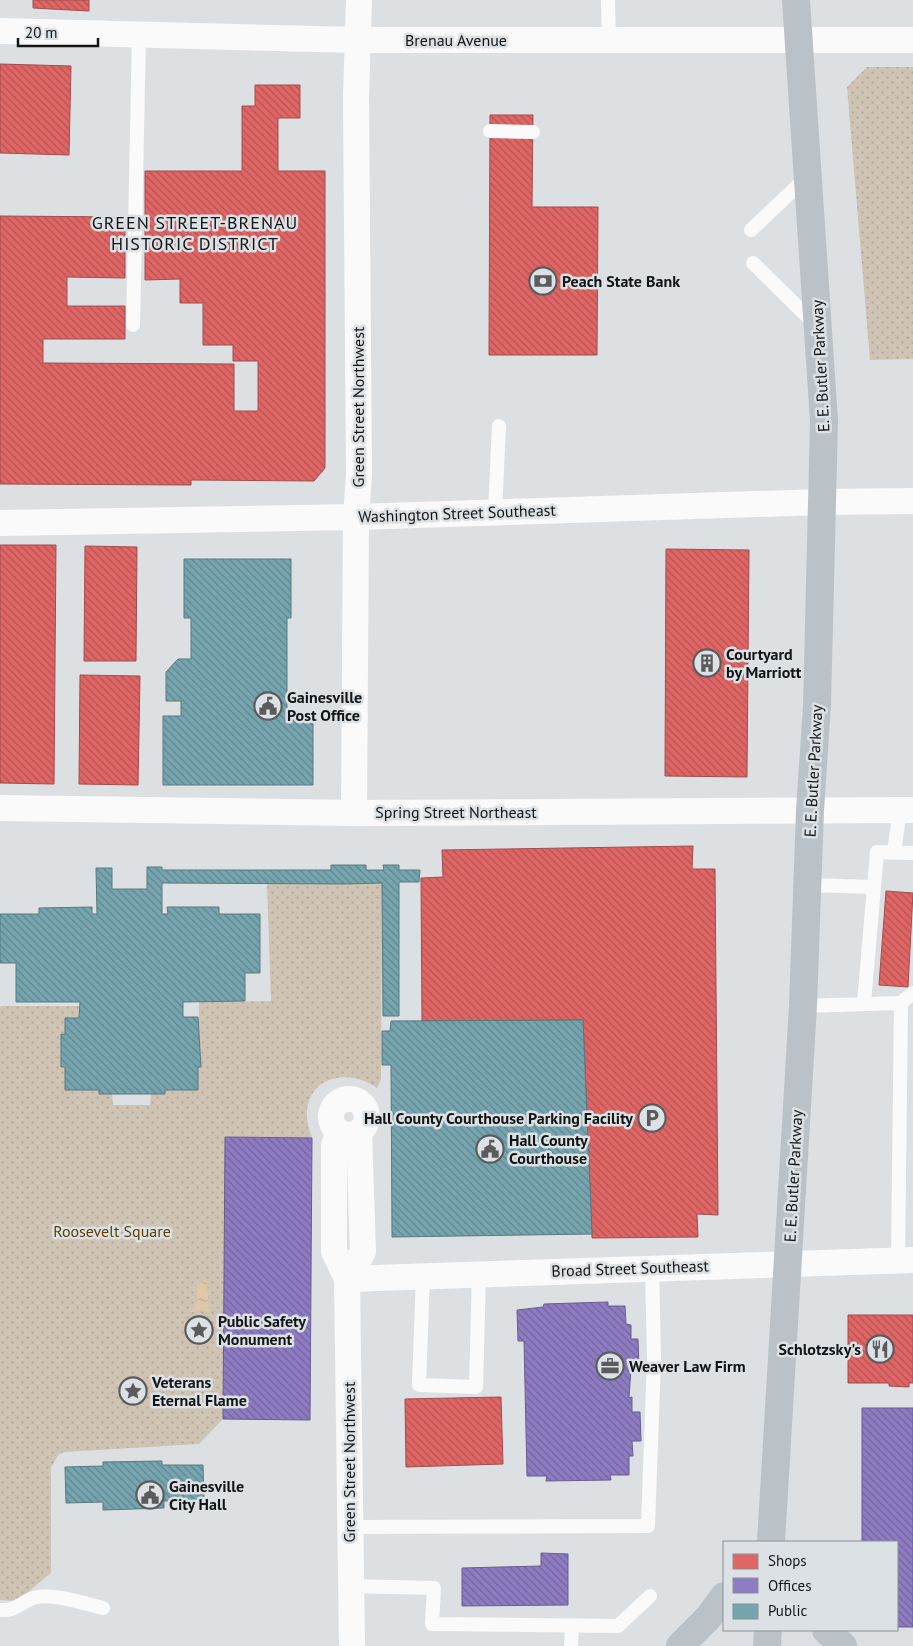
<svg xmlns="http://www.w3.org/2000/svg" width="913" height="1646" font-family="'PT Sans',sans-serif">
<style>
.park{fill:url(#park-dots)}
.water{fill:url(#water-ripples)}
.shops{fill:url(#shops-back-hatch);stroke:#a24d4e}
.offices{fill:url(#offices-back-hatch);stroke:#695d8f}
.public{fill:url(#public-back-hatch);stroke:#587a81}
.lines{fill:none;stroke-linecap:round;stroke-linejoin:round}
.service{stroke:#fafafb;stroke-width:14}
.minor{stroke:#fafafb;stroke-width:26}
.trunk{stroke:#bbc2c7;stroke-width:28}
.labels{text-anchor:middle;dominant-baseline:central;stroke-width:5;stroke-linejoin:round;paint-order:stroke}
.street-label{font-size:16px;fill:#131416;stroke:#dbe1e4}
.poi-label{font-size:16px;font-weight:bold;fill:#131416;stroke:#dbe1e4;text-anchor:start}
.park-label{font-size:16px;fill:#5e3e01;stroke:#dbe1e4}
.neighbourhood-label{font-size:18px;letter-spacing:1px;fill:#131416;stroke:#dbe1e4}
</style>
<defs>
<pattern id="park-dots" width="8" height="8" patternUnits="userSpaceOnUse" patternTransform="scale(1.25)"><rect width="8" height="8" fill="#cfc3b3"/><path d="M2 2h.1M6 6h.1" fill="none" stroke="#b1a799" stroke-width="1.8" stroke-linecap="round"/></pattern>
<pattern id="water-ripples" width="26" height="14" patternUnits="userSpaceOnUse" patternTransform="scale(1.25)"><rect width="26" height="14" fill="#dec8a8"/><path d="M2 4q2-2 4 0t4 0M15 11q2-2 4 0t4 0" fill="none" stroke="#beab90"/></pattern>
<pattern id="shops-back-hatch" width="6" height="6" patternUnits="userSpaceOnUse" patternTransform="scale(1.25)"><rect width="6" height="6" fill="#e06666"/><path d="M-1 5l2 2M0 0l6 6M5-1l2 2" fill="none" stroke="#b45353"/></pattern>
<pattern id="offices-back-hatch" width="6" height="6" patternUnits="userSpaceOnUse" patternTransform="scale(1.25)"><rect width="6" height="6" fill="#8e7cc3"/><path d="M-1 5l2 2M0 0l6 6M5-1l2 2" fill="none" stroke="#73649d"/></pattern>
<pattern id="public-back-hatch" width="6" height="6" patternUnits="userSpaceOnUse" patternTransform="scale(1.25)"><rect width="6" height="6" fill="#76a5af"/><path d="M-1 5l2 2M0 0l6 6M5-1l2 2" fill="none" stroke="#60858d"/></pattern>
</defs>
<rect width="100%" height="100%" fill="#dde0e2"/>
<g class="park">
<path d="M867,67H913V359L870,360L847,87Z"/>
<path d="M267,883H382L381,1079L377,1088C352,1069 310,1074 307,1111C306,1121 309,1129 312,1138L226,1137L223,1419L199,1444L64,1452L58,1455L51,1468V1573L17,1601L0,1600V1006H79V1018H65V1090H99L100,1094H112L113,1105H150L151,1094H164L165,1090H198L199,1002L271,1001Z"/>
</g>
<path class="water" d="M207,1280L209,1312L200,1310L190,1313L197,1301V1287L201,1281Z"/>
<g class="shops">
<path d="M33,0H89V11L33,8Z"/>
<path d="M0,64L71,66L69,155L0,153Z"/>
<path d="M255,85H300V118H278V171H325V468L314,481L191,480V485L0,484V216L125,217V278L67,277V306H125V339H43V363L234,364V411H258V361H233V345H203V303H180V279L145,280V171H242V106H255Z"/>
<path d="M490,115H533L532,207H598L597,355H489Z"/>
<path d="M0,545H56L54,784L0,783Z"/>
<path d="M85,546L137,547L136,661H84Z"/>
<path d="M666,549L749,550L747,777L665,776Z"/>
<path d="M80,675L140,676L138,785L79,784Z"/>
<path d="M693,846L692,869H715L718,1215L697,1214L698,1237L592,1238L583,1020L422,1021L421,878L443,877L442,850Z"/>
<path d="M886,891L913,893L908,987L879,985Z"/>
<path d="M848,1315H913V1383H909V1387L889,1386V1383H848Z"/>
<path d="M501,1397L503,1464L406,1467L405,1399Z"/>
</g>
<g class="offices">
<path d="M225,1137L312,1138L310,1420L223,1419Z"/>
<path d="M608,1302V1306H625L626,1324L631,1325V1339H638L639,1368H631L629,1398L632,1397V1412H640L641,1441H632L633,1456H629V1475H610L611,1480L546,1481L547,1476H527L524,1341H518L517,1310L543,1307L544,1304Z"/>
<path d="M862,1408H913V1627H897V1542H862Z"/>
<path d="M541,1553L568,1554V1605L462,1606V1568L541,1566Z"/>
</g>
<g class="public">
<path d="M184,559H291V618H287V715H313V785H163V716H181V701H166V672L178,659H191V618H184Z"/>
<path d="M331,865H366V870H384L383,865H399V870H420L419,882H399V1016H383L382,883L347,884L162,883V914H168L167,907H219V914H260V973H245V1001L183,1002V1017H198L201,1067H198V1090H165V1094H99V1090H65V1067H61V1034L65,1035V1018H79L80,1002H16V963H0V914H39V908L92,907V914H97L96,868H112V889H147V867H162V870H331Z"/>
<path d="M583,1020L592,1234L392,1237L391,1065H382V1031H390L391,1021Z"/>
<path d="M162,1461V1465H203L204,1501H164V1508L103,1510V1502L66,1503L65,1467L103,1466V1462Z"/>
</g>
<g class="lines">
<g class="service">
<path d="M608,0L609,41"/>
<path d="M490,131L533,132"/>
<path d="M751,230L808,176"/>
<path d="M753,263L815,324"/>
<path d="M133,325L139,36"/>
<path d="M495,512L499,426"/>
<path d="M894,852L900,810"/>
<path d="M808,885L874,887"/>
<path d="M864,1003L877,852L913,853"/>
<path d="M901,1003L913,993"/>
<path d="M803,1006L901,1003L898,1260"/>
<path d="M423,1276L419,1385L476,1387L479,1273"/>
<path d="M350,1527L648,1526L654,1359L652,1267"/>
<path d="M351,1586L434,1588L432,1624L618,1626L650,1596"/>
<path d="M0,1610C17,1611 19,1603 33,1598C51,1592 85,1604 103,1608"/>
<path d="M571,1646L572,1626"/>
</g>
<g class="minor">
<path d="M0,31L357,40H913"/>
<path d="M0,523L356,517L821,502L913,501"/>
<path d="M0,808L354,813L913,810"/>
<path d="M354,813L356,517L359,474L356,98L359,0"/>
<circle cx="349" cy="1117" r="18"/>
<path d="M339,1132L334,1145V1251L347,1279L352,1646"/>
<path d="M347,1279L913,1260"/>
<path d="M347,1279L363,1252L359,1132"/>
</g>
<g class="trunk">
<path d="M771,1542L803,1006L810,810L817,706L824,421L796,0"/>
<path d="M826,1630L843,1646"/>
<path d="M680,1646L708,1618L724,1596"/>
<path d="M767,1646L768,1630"/>
</g>
</g>
<defs>
<g id="bank-ring" transform="scale(1.4375)"><circle r="9.5" fill="#dbe1e4" stroke="#5a5b5d" stroke-width="1.5"/><path d="M-6-4H6V4H-6ZM0-2.3a2.3 2.3 0 1 0 0 4.6a2.3 2.3 0 1 0 0-4.6Z" fill="#5a5b5d"/></g>
<g id="building-ring" transform="scale(1.4375)"><circle r="9.5" fill="#dbe1e4" stroke="#5a5b5d" stroke-width="1.5"/><path d="M-4-6H4V6H1V3H-1V6H-4ZM-2.5-4.3h1.7v1.8h-1.7ZM.8-4.3h1.7v1.8H.8ZM-2.5-1h1.7V.8h-1.7ZM.8-1h1.7V.8H.8Z" fill="#5a5b5d"/></g>
<g id="civic-ring" transform="scale(1.4375)"><circle r="9.5" fill="#dbe1e4" stroke="#5a5b5d" stroke-width="1.5"/><path d="M-.6-6.5H3V-4.5H.6V-3L4-1V1h2V6H-6V1h2V-1L-.6-3ZM-1.2 2.5V6h2.4V2.5Z" fill="#5a5b5d"/></g>
<g id="parking-ring" transform="scale(1.4375)"><circle r="9.5" fill="#dbe1e4" stroke="#5a5b5d" stroke-width="1.5"/><path d="M-3.5-5.5H1a3.5 3.5 0 0 1 0 7H-1V5.5H-3.5ZM-1-3.4V-.6H.8a1.4 1.4 0 0 0 0-2.8Z" fill="#5a5b5d"/></g>
<g id="sight-ring" transform="scale(1.4375)"><circle r="9.5" fill="#dbe1e4" stroke="#5a5b5d" stroke-width="1.5"/><path d="M0-6L1.8-2.2L6-1.7L2.9 1.2L3.7 5.4L0 3.3L-3.7 5.4L-2.9 1.2L-6-1.7L-1.8-2.2Z" fill="#5a5b5d"/></g>
<g id="restaurant-ring" transform="scale(1.4375)"><circle r="9.5" fill="#dbe1e4" stroke="#5a5b5d" stroke-width="1.5"/><path d="M-5-6h1v4h1v-4h1v4h1v-4h1v5L-1.5 .5V6h-2V.5L-5-1ZM5-6V6H3V1.5H1.5Q1.5-4 5-6Z" fill="#5a5b5d"/></g>
<g id="office-ring" transform="scale(1.4375)"><circle r="9.5" fill="#dbe1e4" stroke="#5a5b5d" stroke-width="1.5"/><path d="M-6-3h4V-5.5h4V-3h4V5H-6ZM-1-4.5V-3h2v-1.5ZM-6 0V1H6V0Z" fill="#5a5b5d"/></g>
</defs>
<g fill-rule="evenodd">
<use href="#bank-ring" x="543" y="281"/>
<use href="#building-ring" x="707" y="663"/>
<use href="#civic-ring" x="268" y="706"/>
<use href="#parking-ring" x="652" y="1118"/>
<use href="#civic-ring" x="490" y="1149"/>
<use href="#sight-ring" x="199" y="1330"/>
<use href="#restaurant-ring" x="880" y="1349"/>
<use href="#office-ring" x="610" y="1366"/>
<use href="#sight-ring" x="133" y="1391"/>
<use href="#civic-ring" x="150" y="1495"/>
</g>
<g class="labels">
<g class="street-label">
<text x="456" y="40">Brenau Avenue</text>
<text transform="translate(820 366) rotate(-93)">E. E. Butler Parkway</text>
<text transform="translate(358 407) rotate(-90)">Green Street Northwest</text>
<text transform="translate(457 513) rotate(-2)">Washington Street Southeast</text>
<text transform="translate(813 771) rotate(-87)">E. E. Butler Parkway</text>
<text x="456" y="812">Spring Street Northeast</text>
<text transform="translate(793 1176) rotate(-87)">E. E. Butler Parkway</text>
<text transform="translate(630 1268) rotate(-2)">Broad Street Southeast</text>
<text transform="translate(349 1462) rotate(-90)">Green Street Northwest</text>
</g>
<g class="poi-label">
<text x="562" y="281">Peach State Bank</text>
<text x="726" y="654">Courtyard<tspan x="726" dy="18">by Marriott</tspan></text>
<text x="287" y="697">Gainesville<tspan x="287" dy="18">Post Office</tspan></text>
<text x="633" y="1118" text-anchor="end">Hall County Courthouse Parking Facility</text>
<text x="509" y="1140">Hall County<tspan x="509" dy="18">Courthouse</tspan></text>
<text x="218" y="1321">Public Safety<tspan x="218" dy="18">Monument</tspan></text>
<text x="861" y="1349" text-anchor="end">Schlotzsky's</text>
<text x="629" y="1366">Weaver Law Firm</text>
<text x="152" y="1382">Veterans<tspan x="152" dy="18">Eternal Flame</tspan></text>
<text x="169" y="1486">Gainesville<tspan x="169" dy="18">City Hall</tspan></text>
</g>
<g class="park-label">
<text x="112" y="1231">Roosevelt Square</text>
</g>
<g class="neighbourhood-label">
<text x="195" y="222">GREEN STREET-BRENAU<tspan x="195" dy="21">HISTORIC DISTRICT</tspan></text>
</g>
</g>
<rect x="723" y="1541" width="175" height="90" fill="#dbe1e4" stroke="#8b8f92"/>
<rect x="733" y="1554" width="25" height="15" fill="#e06666" stroke="#8b8f92"/>
<text x="768" y="1566" font-size="15" fill="#131416">Shops</text>
<rect x="733" y="1578" width="25" height="15" fill="#8e7cc3" stroke="#8b8f92"/>
<text x="768" y="1591" font-size="15" fill="#131416">Offices</text>
<rect x="733" y="1604" width="25" height="15" fill="#76a5af" stroke="#8b8f92"/>
<text x="768" y="1616" font-size="15" fill="#131416">Public</text>
<path d="M18 38v8h80v-8" fill="none" stroke="#131416" stroke-width="2.5"/>
<text x="25" y="38" font-size="15" fill="#131416" stroke="#dbe1e4" stroke-width="4" paint-order="stroke">20 m</text>
</svg>
